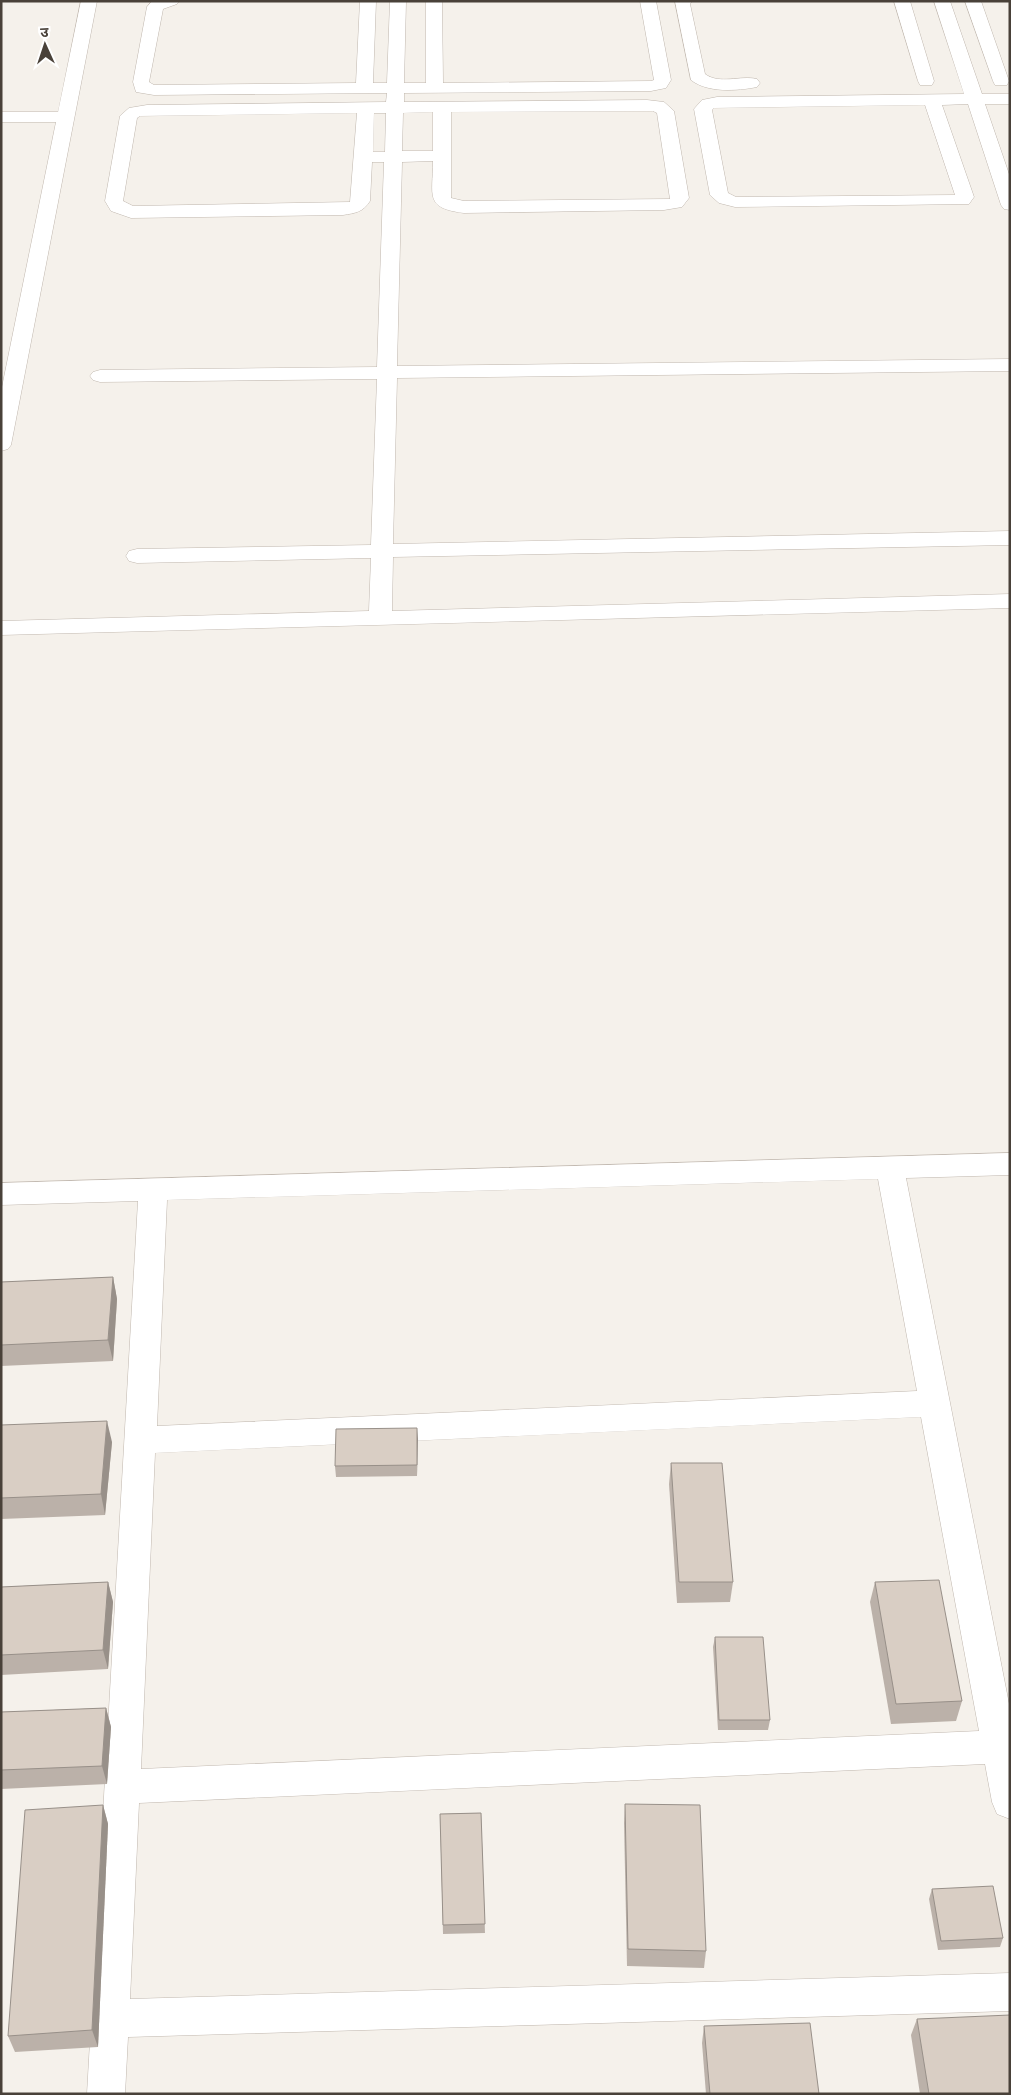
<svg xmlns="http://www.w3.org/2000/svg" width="1011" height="2095" font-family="'Asap Condensed','Noto Sans Devanagari',sans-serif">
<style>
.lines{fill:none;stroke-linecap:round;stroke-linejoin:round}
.minor-casing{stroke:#c0b7ae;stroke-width:1}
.minor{fill:#fff;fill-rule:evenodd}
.wall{fill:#bbb1a9}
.shaded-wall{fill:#989089}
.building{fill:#d9cec4;stroke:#989089}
</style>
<rect width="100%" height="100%" fill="#f5f1eb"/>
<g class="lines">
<g class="minor-casing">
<g id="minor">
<path d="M81,1H97L11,445L8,449L1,451V392L56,122H1V112H58Z"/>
<path d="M152,1H179L177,4L163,9L149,82L154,85L356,83L360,1H376L373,83H387L390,1H406L404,83H426V1H442L443,83L651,81L654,80L640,1H656L671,80L666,88L651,91L404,93V102L647,100L664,102L674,111L689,198L682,207L664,210L464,213C424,208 433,196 433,161L402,162L397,366L1010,359V371L397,378L393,544L1010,531V545L393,557L392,611L1010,594V608L1,635V621L369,611L371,558L137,563L129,561L126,556L129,551L137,549L371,545L377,379L100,382L93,380L90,376L93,372L100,370L377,367L384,162H372L370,201C363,212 356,213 343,215L131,218L111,211L105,201L120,116L129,108L147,105L386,102L387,93L154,95L136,92L133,82L147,7ZM653,111L657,113L670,199L464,201L451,198V112ZM433,112V151H402L403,113ZM357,113L350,202L133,206L123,201L137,118L140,116ZM374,113H386L385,152H373Z"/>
<path d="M675,1H692L690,4L705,74C720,85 740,75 757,79L760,83L757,87C737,91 707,93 691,80Z"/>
<path d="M894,1H910L934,81L932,85H920L918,81Z"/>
<path d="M934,1H950L982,94H1010V104H985L1010,177V210L1004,209L1001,205L968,104L942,105L974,197L969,204L735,207L719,203L710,195L694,109L702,100L717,97L964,94ZM925,105L955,195L736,197L728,193L712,110L714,108Z"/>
<path d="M965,1H981L1009,81L1007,85H995L993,81Z"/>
<path d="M1010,1153V1175L906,1178L1010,1709V1819L997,1814L992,1802L985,1764L139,1803L130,1999L1010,1973V2011L128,2037L125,2094H87L138,1201L1,1205V1183ZM878,1179L917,1391L157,1426L167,1200ZM921,1417L979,1731L141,1769L155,1453Z"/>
</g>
</g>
<use href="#minor" class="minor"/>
</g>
<g class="wall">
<path d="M113,1277L117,1299L113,1361L1,1366V1282Z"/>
<path d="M1,1425L112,1442L105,1515L1,1519Z"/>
<path d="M417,1428V1476L336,1477L335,1466Z"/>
<path d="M671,1463L733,1582L730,1602L677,1603L669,1484Z"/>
<path d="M108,1582L113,1602L108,1669L1,1675V1587Z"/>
<path d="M875,1582L962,1701L956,1721L891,1724L870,1602Z"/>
<path d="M715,1637L770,1720L768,1730H718L713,1647Z"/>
<path d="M106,1708L111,1727L107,1784L1,1789V1712Z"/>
<path d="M625,1804L706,1951L704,1968L627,1966L624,1823Z"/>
<path d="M103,1805L108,1824L98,2047L15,2052L8,2036Z"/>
<path d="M481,1813L485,1933L443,1934L440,1814Z"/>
<path d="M932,1889L1003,1938L1000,1947L938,1950L929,1899Z"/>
<path d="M917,2019L1010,2094H920L911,2035Z"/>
<path d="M704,2026L819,2094H706L702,2043Z"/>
</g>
<g class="shaded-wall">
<path d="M113,1277L117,1299L113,1361L108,1340Z"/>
<path d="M107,1421L112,1442L105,1515L101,1494Z"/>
<path d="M417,1428L418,1439L417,1476Z"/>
<path d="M108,1582L113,1602L108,1669L103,1650Z"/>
<path d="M106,1708L111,1727L107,1784L102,1766Z"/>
<path d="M103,1805L108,1824L98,2047L92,2030Z"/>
</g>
<g class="building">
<path d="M113,1277L108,1340L1,1345V1282Z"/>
<path d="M107,1421L101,1494L1,1498V1425Z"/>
<path d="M417,1428V1465L335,1466L336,1429Z"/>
<path d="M671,1463H722L733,1582H679Z"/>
<path d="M939,1580L962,1701L896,1704L875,1582Z"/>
<path d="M108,1582L103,1650L1,1655V1587Z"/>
<path d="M715,1637H763L770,1720H719Z"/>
<path d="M106,1708L102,1766L1,1770V1712Z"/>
<path d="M625,1804L700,1805L706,1951L628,1949Z"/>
<path d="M103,1805L92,2030L8,2036L25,1810Z"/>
<path d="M481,1813L485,1924L443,1925L440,1814Z"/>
<path d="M993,1886L1003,1938L941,1941L932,1889Z"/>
<path d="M1010,2015V2094H929L917,2019Z"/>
<path d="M810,2023L819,2094H710L704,2026Z"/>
</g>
<rect width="1011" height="2095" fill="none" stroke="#494139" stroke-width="5"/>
<g transform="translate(45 45) rotate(357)" stroke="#ffffff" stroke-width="4" paint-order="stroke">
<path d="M0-4L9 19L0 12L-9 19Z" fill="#494139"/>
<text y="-8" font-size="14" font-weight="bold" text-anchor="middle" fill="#494139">उ</text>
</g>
</svg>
